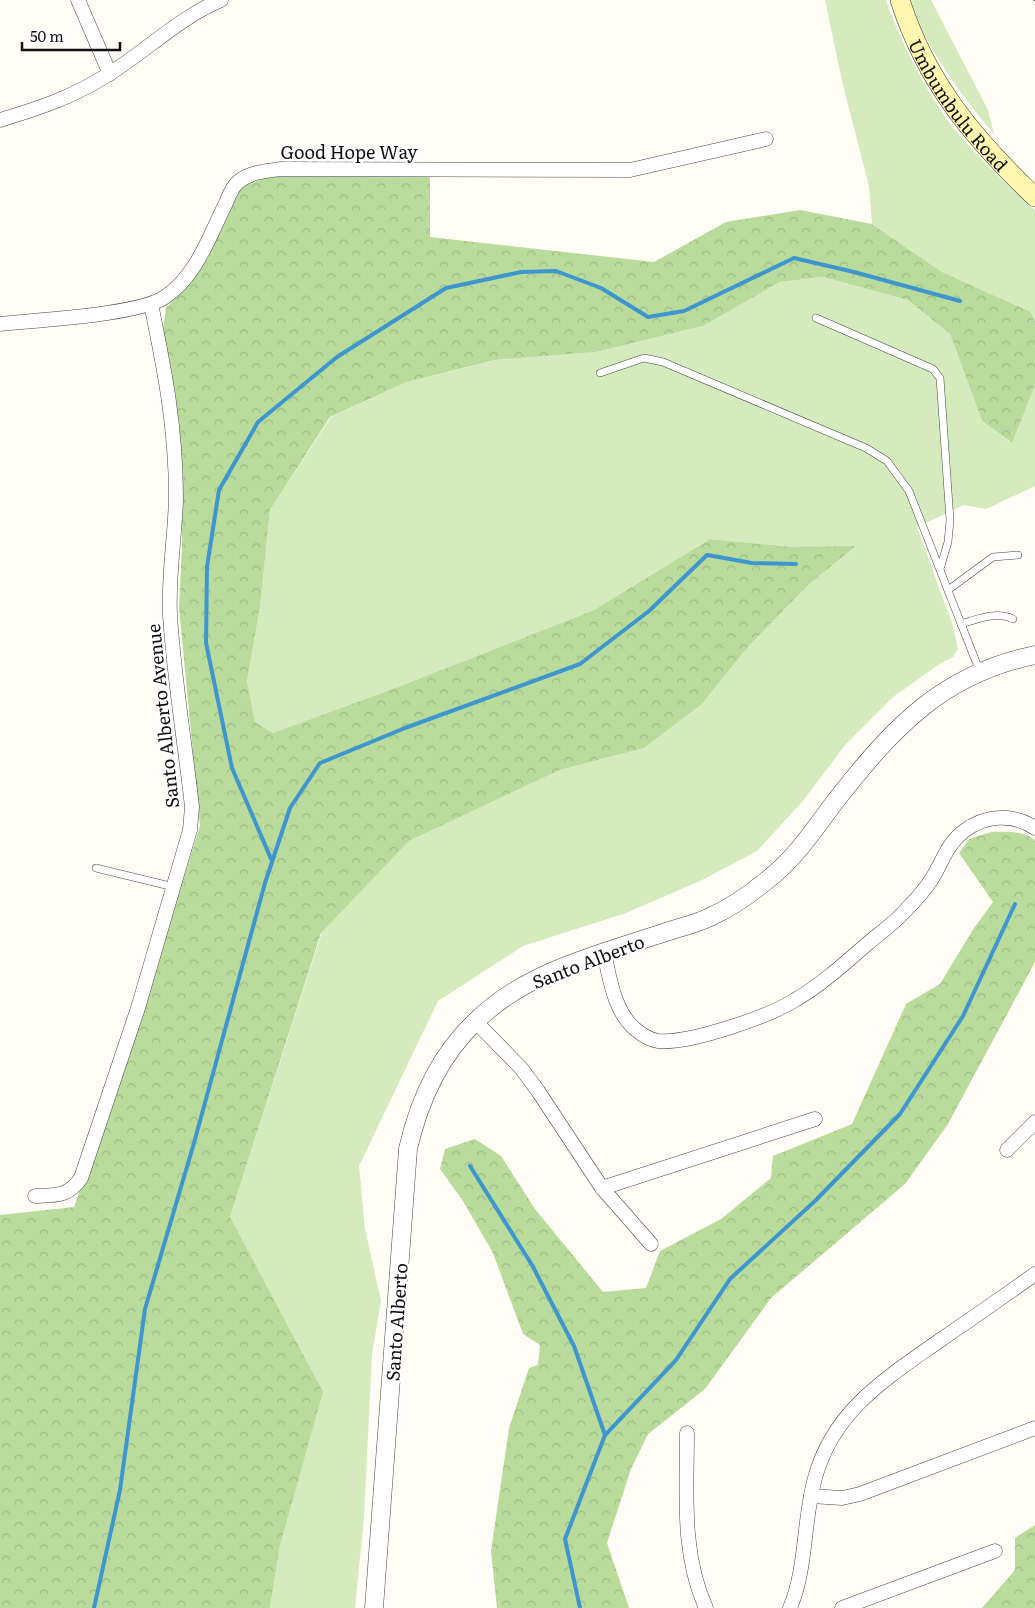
<svg xmlns="http://www.w3.org/2000/svg" width="1035" height="1608" font-family="Literata,serif">
<style>
.grass{fill:#d5ebbd}
.forest{fill:url(#forest-crowns)}
.lines{fill:none;stroke-linecap:round;stroke-linejoin:round}
.stream{stroke:#3f96cf;stroke-width:4}
.service-casing{stroke:#444;stroke-width:8}
.minor-casing{stroke:#444;stroke-width:15}
.tertiary-casing{stroke:#444;stroke-width:19}
.secondary-casing{stroke:#333;stroke-width:20}
.path{stroke:#333;stroke-width:2.5;stroke-dasharray:5 2.5;stroke-linecap:butt}
.service{stroke:#fff;stroke-width:7}
.minor{stroke:#fff;stroke-width:14}
.tertiary{stroke:#fff;stroke-width:18}
.secondary{stroke:#fff6b0;stroke-width:19}
.labels{text-anchor:middle;dominant-baseline:central;stroke-width:5;stroke-linejoin:round;paint-order:stroke}
.street-label{font-size:18px;fill:#111;stroke:#fff}
</style>
<defs>
<pattern id="forest-crowns" width="20" height="18" patternUnits="userSpaceOnUse" patternTransform="scale(1.25)"><rect width="20" height="18" fill="#b9dc9c"/><path d="M2 6a3 3 0 1 1 6 0M12 15a3 3 0 1 1 6 0" fill="none" stroke="#9ebc85"/></pattern>
</defs>
<rect width="100%" height="100%" fill="#fffdf5"/>
<g class="grass">
<path d="M825,0H886C900,42 932,104 961,137C983,162 1010,188 1035,210V322L1031,312L942,272L872,224L869,186L842,81Z"/>
<path d="M908,0H931L988,110L994,134C964,100 923,42 908,0Z"/>
<path d="M823,277L908,300L950,334L982,421L1011,443L1035,385V486L986,509L964,505L917,527L952,623L958,649L953,657L941,663L893,697L846,744L802,802L757,851L702,880L626,913L523,946L438,1001L359,1166L365,1229L381,1301L372,1354L364,1518L355,1608H270L280,1545L230,1217L323,929L409,841L560,770L644,748L701,705L748,647L807,586L855,547H794L710,539L594,610L403,685L273,733L255,722L247,681L260,607L270,510L331,417L407,382L496,360L596,352L703,326L780,282Z"/>
</g>
<g class="forest">
<path d="M430,175V237L654,262L726,222L800,210L872,224L942,272L1031,312L1035,322V385L1012,443L982,421L950,334L908,300L823,277L780,282L703,326L596,352L495,360L407,382L330,417L270,510L260,607L247,681L255,722L273,733L403,685L594,610L710,539L794,547L856,546L807,586L748,647L701,705L644,748L560,770L409,841L321,933L230,1217L323,1392L280,1545L270,1608H0V1215L74,1207L160,954L200,826L179,608L182,547V475L175,398L163,328L166,308L187,286L208,258L242,186L272,176Z"/>
<path d="M991,832C1004,832 1025,830 1035,841V962L948,1124L905,1184L771,1298L705,1389L648,1434L631,1469L607,1543L629,1608H497L491,1551L509,1428L529,1368L538,1365L540,1345L523,1334L493,1253L463,1201L440,1169L445,1149L475,1139L501,1156L535,1209L603,1292L646,1288L660,1251L721,1219L771,1178L773,1156L852,1124L906,1004L940,984L974,928L993,902L959,853L969,839Z"/>
<path d="M1035,1525V1608H982L1015,1570V1538Z"/>
</g>
<g class="lines">
<g class="stream">
<path d="M272,861L232,768L206,643L207,567L219,490L258,422L337,357L446,288L521,272L556,271L601,288L648,317L684,311L794,258L854,272L960,301"/>
<path d="M470,1166L532,1265L574,1346L605,1435"/>
<path d="M94,1608L120,1490L145,1309L194,1143L265,883L290,808L320,763L405,728L580,664L649,611L707,555L752,563L796,564"/>
<path d="M580,1608L565,1539L605,1435L676,1360L730,1279L816,1200L900,1114L963,1016L1015,904"/>
</g>
<g class="service-casing">
<g id="service">
<path d="M816,318L933,369L940,378L950,520L948,542L940,569"/>
<path d="M600,373L644,358L663,362L866,448L887,461L909,491L980,672"/>
<path d="M948,590L993,557L1018,555"/>
<path d="M961,624C978,619 996,611 1013,619"/>
<path d="M96,868L174,887"/>
</g>
</g>
<g class="minor-casing">
<g id="minor">
<path d="M78,0L110,74"/>
<path d="M0,120C40,108 73,97 109,74C146,51 180,17 221,0"/>
<path d="M0,324C36,320 139,315 165,297C195,277 208,240 223,209C228,200 230,189 238,182C250,172 266,171 281,169L630,170L766,139"/>
<path d="M604,953C610,979 614,1011 635,1029C641,1034 650,1040 658,1041C689,1044 768,1017 795,1000C821,985 844,964 867,944C879,934 893,924 904,912C914,902 925,890 933,877C943,860 948,843 964,831C985,815 1013,813 1035,828"/>
<path d="M475,1021L521,1068L538,1091L602,1188L651,1244"/>
<path d="M1007,1150L1035,1122"/>
<path d="M602,1188L815,1119"/>
<path d="M35,1196C56,1195 68,1197 81,1178L138,1008L190,830L192,807C185,743 174,679 170,615C168,576 175,538 176,498C176,428 165,372 151,304"/>
<path d="M687,1433C687,1492 681,1553 706,1608"/>
<path d="M811,1496L842,1498L860,1494L1035,1428"/>
<path d="M790,1608C807,1568 803,1520 815,1478C833,1411 885,1379 939,1341C971,1319 1003,1297 1035,1274"/>
<path d="M842,1608L995,1551"/>
</g>
</g>
<g class="tertiary-casing">
<path id="tertiary" d="M374,1608L408,1149C419,1101 438,1057 475,1022C526,971 600,954 666,932C681,927 696,924 710,917C730,908 749,895 766,881C796,858 815,828 837,799C893,728 942,674 1035,655"/>
</g>
<g class="secondary-casing">
<g id="secondary">
<path id="s1" d="M900,0C926,82 974,139 1035,197"/>
</g>
</g>
<path class="path" d="M1035,0V1"/>
<use href="#service" class="service"/>
<use href="#minor" class="minor"/>
<use href="#tertiary" class="tertiary"/>
<use href="#secondary" class="secondary"/>
</g>
<g class="labels">
<g class="street-label">
<text stroke="none"><textPath href="#s1" startOffset="121">Umbumbulu Road</textPath></text>
<text x="349" y="151">Good Hope Way</text>
<text transform="translate(162 716) rotate(-96)">Santo Alberto Avenue</text>
<text transform="translate(588 961) rotate(-21)">Santo Alberto</text>
<text transform="translate(396 1322) rotate(-86)">Santo Alberto</text>
</g>
</g>
<path d="M22 42v8h98v-8" fill="none" stroke="#111111" stroke-width="2.5"/>
<text x="30" y="42" font-size="15" fill="#111111" stroke="#ffffff" stroke-width="4" paint-order="stroke">50 m</text>
</svg>
